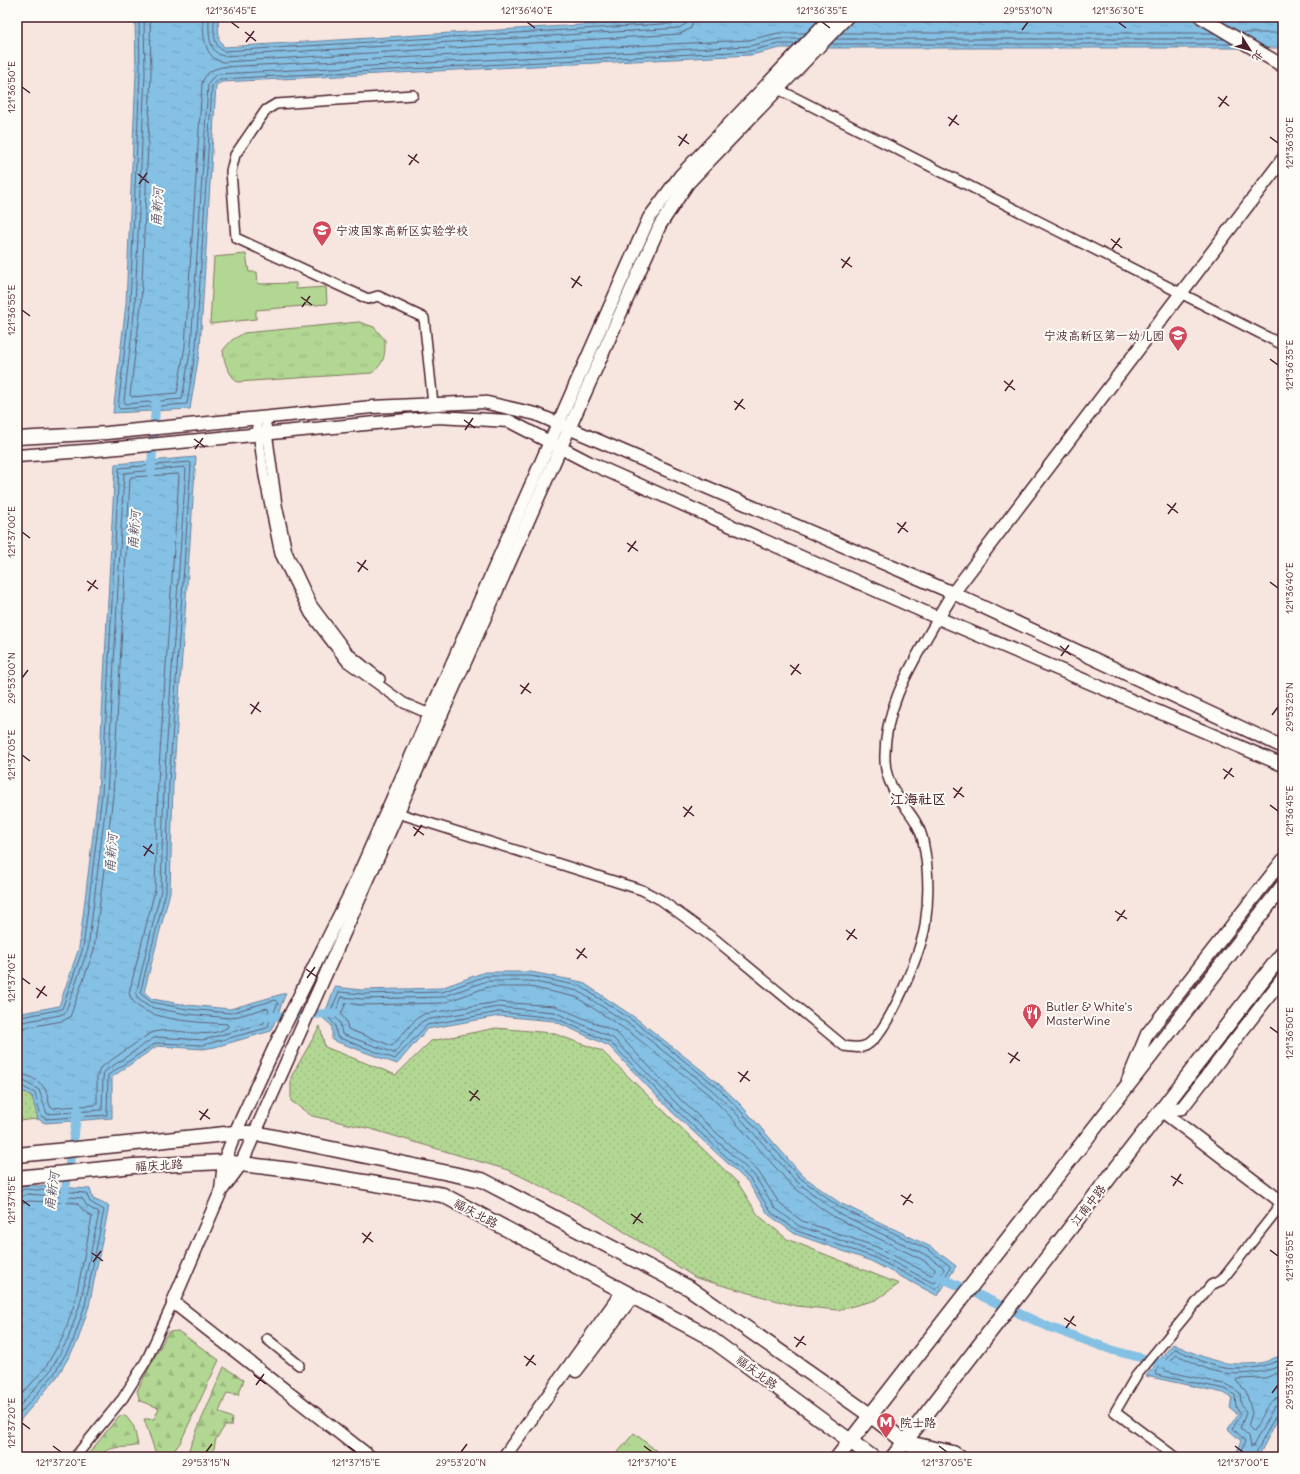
<svg xmlns="http://www.w3.org/2000/svg" width="1300" height="1474" font-family="Delius,'LXGW WenKai TC',sans-serif">
<style>
.grass{fill:url(#grass-tufts);stroke:#7e7b5f}
.forest{fill:url(#forest-firs);stroke:#7e7b5f}
.park{fill:url(#park-dots);stroke:#7e7b5f}
.pitch{fill:#b2d793;stroke:#7e7b5f}
.water{fill:url(#water-ripples);stroke:#6d809a}
.lines{fill:none;stroke-linecap:round;stroke-linejoin:round}
.shore{stroke:#616075;stroke-width:1}
.canal{stroke:#84c1e4;stroke-width:9}
.street-casing{stroke:#4a1f2b;stroke-width:12}
.secondary-casing{stroke:#4a1f2b;stroke-width:15}
.primary-casing{stroke:#4a1f2b;stroke-width:17}
.street{stroke:#fdfcf7;stroke-width:9}
.secondary{stroke:#fdfcf7;stroke-width:12}
.primary{stroke:#fdfcf7;stroke-width:14}
.ticks{fill:none;stroke:#4a1f2b;stroke-width:1.5}
.labels{text-anchor:middle;dominant-baseline:central;stroke-width:4;stroke-linejoin:round;paint-order:stroke}
.poi-label{font-size:12px;fill:#4a1f2b;stroke:#fdfcf7;text-anchor:start}
.street-label{font-size:12px;fill:#4a1f2b;stroke:#fdfcf7}
.water-label{font-size:13px;font-style:italic;fill:#5e586c;stroke:#fdfcf7}
.quarter-label{font-size:14px;font-weight:bold;fill:#4a1f2b;stroke:#fdfcf7}
.neatline{fill:none;stroke:#4a1f2b;stroke-width:1.5}
.ticks-label{font-size:10px;text-anchor:middle;fill:#4a1f2b}
</style>
<defs>
<pattern id="grass-tufts" width="24" height="20" patternUnits="userSpaceOnUse"><rect width="24" height="20" fill="#b2d793"/><path d="M3 7l-1-3M5 7V3M7 7l1-3M15 17l-1-3M17 17v-4M19 17l1-3" fill="none" stroke="#9bb87f"/></pattern>
<pattern id="forest-firs" width="22" height="20" patternUnits="userSpaceOnUse"><rect width="22" height="20" fill="#b2d793"/><path d="M5 1l3.5 6h-7zM16 11l3.5 6h-7z" fill="#9bb87f"/></pattern>
<pattern id="park-dots" width="8" height="8" patternUnits="userSpaceOnUse"><rect width="8" height="8" fill="#b2d793"/><path d="M2 2h.1M6 6h.1" fill="none" stroke="#9bb87f" stroke-width="1.8" stroke-linecap="round"/></pattern>
<pattern id="water-ripples" width="26" height="14" patternUnits="userSpaceOnUse"><rect width="26" height="14" fill="#84c1e4"/><path d="M2 4q2-2 4 0t4 0M15 11q2-2 4 0t4 0" fill="none" stroke="#74a5c4"/></pattern>
</defs>
<rect width="100%" height="100%" fill="#f7e5df"/>
<filter id="ink" filterUnits="userSpaceOnUse"><feTurbulence type="fractalNoise" baseFrequency=".025" numOctaves="2"/><feDisplacementMap in="SourceGraphic" scale="8" xChannelSelector="R" yChannelSelector="G"/><feConvolveMatrix kernelMatrix="1 2 1 2 8 2 1 2 1" color-interpolation-filters="sRGB"/></filter>
<g filter="url(#ink)">
<g class="grass">
<path d="M359,322L374,327L385,340C385,356 385,362 372,373L237,382C228,372 224,364 223,350L232,340L244,333Z"/>
<path d="M634,1433L664,1457H614Z"/>
</g>
<g class="forest">
<path d="M178,1331L219,1360L180,1443L169,1457H157L144,1419H154L159,1408L140,1401L137,1391L168,1332Z"/>
<path d="M224,1367L244,1380L238,1395L227,1393L219,1412L232,1418L231,1426H225L216,1439L212,1457H199L189,1449Z"/>
<path d="M125,1415L134,1427L138,1445C125,1450 110,1443 99,1457H86L119,1416Z"/>
</g>
<g class="park">
<path d="M320,1026L325,1047L396,1075L431,1041L496,1028L552,1033L602,1051L738,1183L758,1215L787,1239L899,1284L876,1300L838,1310L796,1306L696,1278L592,1211L508,1170L371,1129L312,1116L291,1101V1077Z"/>
<path d="M17,1088C35,1097 35,1099 38,1119L17,1121Z"/>
</g>
<path class="pitch" d="M246,254L249,272H257L258,284L296,283V289L326,287L327,304L256,310V319L210,324L214,257Z"/>
<g class="water">
<path d="M135,17H218L219,39L224,47L710,17H1283V48H780L751,55L222,82L216,85L200,348L190,409L113,413L126,304L136,73Z"/>
<path d="M196,457L173,783L170,892L144,992L152,999L187,1005L230,1009L286,993L271,1031L215,1047L203,1049L157,1046L112,1077V1118L45,1123L38,1119L32,1096L17,1088V1014L59,1006L79,948L98,794L115,464Z"/>
<path d="M485,972H531L582,982L637,1019L718,1083L740,1104L802,1175L830,1196L840,1203L931,1247L956,1266L938,1296L871,1261L795,1234L768,1214L748,1182L672,1112L609,1046L554,1021L499,1016L427,1029L397,1064L332,1040V1026L323,1018L335,987L362,990L441,988Z"/>
<path d="M21,1185L90,1189L93,1199L109,1206L89,1306L77,1343L57,1377L17,1424V1193Z"/>
<path d="M1173,1344C1208,1359 1221,1367 1260,1363C1268,1362 1275,1356 1283,1356V1409L1258,1457H1235L1241,1441L1228,1429L1238,1414L1230,1408L1232,1398L1224,1393L1146,1376Z"/>
</g>
<g class="lines">
<g class="shore">
<path d="M139,17L140,73L130,304L118,407L120,409L187,404L196,347L212,85L220,79L750,51L779,44H796"/>
<path d="M144,17L145,73L135,305L124,401L126,404L182,399L191,347L208,85L211,79L218,74L750,46L778,39H801"/>
<path d="M150,17L151,73L141,305L130,395L132,397L177,393L185,346L202,84C204,74 212,69 222,67L749,40L778,33H806"/>
<path d="M203,17C203,33 203,59 224,62L680,34L691,28L694,17"/>
<path d="M209,17C209,30 207,53 224,56L679,28L686,24L688,17"/>
<path d="M214,17C214,28 212,46 224,51L679,23L682,21L683,17"/>
<path d="M841,33H1214"/>
<path d="M1241,33H1283"/>
<path d="M836,39H1224"/>
<path d="M831,44H1232"/>
<path d="M486,976H531L580,986L635,1022L716,1086L737,1107L799,1177L828,1199L839,1207L929,1250L950,1266V1268L938,1289H935L873,1257L797,1231L771,1212L750,1179L675,1109L611,1043L555,1018L499,1012L427,1025L395,1059L337,1037L335,1025L328,1017L339,992L362,994L442,992Z"/>
<path d="M487,981H530L578,991L632,1026L712,1090L733,1110L796,1181L825,1203L836,1212L926,1255L943,1267L944,1270L936,1282L933,1283L874,1252L799,1226L775,1208L754,1175L678,1105L613,1038L554,1012L498,1007L425,1020L420,1023L394,1053L342,1034L340,1023L334,1015L342,997L362,999L442,997Z"/>
<path d="M488,987H530L576,997L628,1031L708,1094L729,1115L791,1185L821,1208L834,1217L923,1260L935,1269L934,1274L931,1275L877,1247L802,1221L780,1204L758,1171L682,1101L616,1032L555,1006L498,1002L424,1014L416,1019L392,1046L348,1029L346,1021L341,1014L346,1003L362,1005L443,1003Z"/>
<path d="M17,1018L62,1009L83,948L102,794L119,468L190,462L191,464L169,783L166,891L140,993L151,1002L187,1009L230,1013L275,1000L278,1003L267,1028L203,1045L156,1043L108,1075L107,1115L46,1119L41,1116L35,1093L17,1084"/>
<path d="M17,1023L60,1015L65,1013L88,949L107,795L124,473L184,467L186,469L164,783L161,890L136,994L138,999L149,1007L186,1014L231,1018L267,1008L269,1010L264,1023L203,1040L157,1037L152,1039L104,1072L103,1078L102,1110L47,1114L39,1090L22,1080L17,1079"/>
<path d="M17,1029L62,1021L70,1017L94,950L113,796L130,479L131,477L178,474L179,476L158,782L155,890L129,993C135,1022 203,1022 227,1024L228,1027C205,1043 171,1023 149,1034L100,1068L97,1077V1103L95,1105L51,1108C48,1102 48,1095 45,1089C41,1081 26,1074 17,1073"/>
<path d="M17,1194L24,1189L86,1193L90,1202L104,1210L85,1305L73,1341L54,1374L17,1417"/>
<path d="M17,1199L27,1194L82,1198L87,1206L99,1213L80,1304L68,1339L50,1371L17,1409"/>
<path d="M17,1205L29,1201L77,1203L83,1210L92,1217L75,1302L63,1337L45,1368L17,1400"/>
<path d="M1283,1365C1262,1374 1233,1377 1210,1370C1199,1366 1188,1359 1176,1355L1164,1369L1166,1371L1228,1385L1240,1393L1241,1404L1246,1413L1240,1428L1249,1436L1251,1447L1253,1446L1274,1407L1283,1403"/>
<path d="M1283,1371L1265,1378L1237,1379L1236,1381L1246,1391L1252,1413L1248,1426L1253,1431L1255,1430C1261,1418 1267,1398 1283,1397"/>
<path d="M1239,1457L1245,1441L1233,1428L1241,1414L1236,1407L1235,1395L1225,1389L1156,1375L1155,1372L1175,1349C1188,1354 1200,1361 1212,1365C1235,1373 1262,1368 1283,1359"/>
<path d="M1254,1457L1278,1411L1283,1408"/>
</g>
<g class="canal">
<path d="M151,473L156,400"/>
<path d="M265,1017L336,1013"/>
<path d="M64,1199L78,1109"/>
<path d="M937,1276L1049,1327L1115,1351L1169,1365"/>
</g>
<g class="street-casing">
<g id="street">
<path d="M774,87L1283,345"/>
<path d="M413,95L276,104L266,110L235,155L231,171L236,238L368,299L378,296L424,318L433,404"/>
<path d="M265,417L277,505L287,552L312,605L348,653L380,679"/>
<path d="M256,418L264,476L280,554L310,614L347,662L404,703L434,716"/>
<path d="M393,810L404,815L642,890L661,900L716,940L844,1046C851,1047 860,1049 867,1045C889,1031 921,952 925,926C929,899 929,869 923,841C917,810 887,798 885,761C883,707 913,663 938,618"/>
<path d="M267,1339L299,1365"/>
<path d="M75,1457L123,1398L146,1361L173,1302"/>
<path d="M1175,1457L1115,1412L1136,1376L1211,1285L1222,1280L1277,1210L1279,1200"/>
</g>
</g>
<g class="secondary-casing">
<g id="secondary">
<path d="M1201,17L1283,66"/>
<path d="M17,438L107,433L372,407L483,402L536,414L953,593L1283,747"/>
<path d="M17,456L97,450L438,417L509,421L590,463L938,618L1283,765"/>
<path d="M938,618L953,593L1283,159"/>
<path d="M1128,1080L1147,1034L1283,860"/>
<path d="M1162,1111L1182,1108L1283,978"/>
<path d="M1162,1111L1279,1200L1283,1199"/>
<path d="M221,1190L224,1162L235,1133L282,1031L352,890L649,218L680,176L831,17"/>
<path d="M576,1371L633,1296"/>
<path d="M370,1457L173,1302L221,1191L241,1164L660,225L688,183L847,17"/>
<path d="M504,1457L623,1291"/>
</g>
</g>
<g class="primary-casing">
<g id="primary">
<path d="M17,1155L235,1133H255L482,1180L689,1288L870,1415L905,1442L930,1457"/>
<path d="M17,1178L133,1166L224,1162L291,1170L443,1195L707,1336L872,1457"/>
<path d="M917,1445L953,1453L959,1457"/>
<path d="M838,1457L1283,886"/>
<path d="M893,1457L1283,953"/>
</g>
</g>
<use href="#street" class="street"/>
<use href="#secondary" class="secondary"/>
<use href="#primary" class="primary"/>
</g>
</g>
<path class="ticks" d="M231,22L239,28M527,22L535,28M822,22L830,28M1118,22L1126,28M1022,30L1028,22M245,32L256,41M246,42L254,31M22,87L30,93M1218,97L1229,106M1219,107L1227,96M948,117L959,125M949,126L957,115M678,136L689,144M1270,137L1278,143M679,146L687,134M408,155L419,163M409,165L417,154M138,174L149,183M139,184L147,173M1111,239L1122,248M1112,249L1120,238M841,259L852,267M842,268L850,257M571,278L582,286M572,288L580,276M301,297L312,305M302,307L310,296M22,310L30,316M1270,359L1278,365M1004,381L1015,390M1005,391L1013,380M734,401L745,409M735,410L743,399M464,420L475,428M465,430L473,418M194,439L205,447M195,449L203,438M1167,504L1178,513M1168,514L1176,503M897,523L908,532M22,532L30,538M898,533L906,522M627,543L638,551M628,552L636,541M357,562L368,570M358,572L366,560M87,581L98,589M1270,582L1278,588M88,591L96,580M1060,646L1071,655M1061,656L1069,645M790,665L801,674M791,675L799,664M22,678L28,670M520,685L531,693M521,694L529,683M250,704L261,712M251,714L259,702M1272,715L1278,707M22,755L30,761M1223,769L1234,777M1224,779L1232,768M953,788L964,797M954,798L962,787M1270,805L1278,811M683,807L694,816M684,817L692,806M413,827L424,835M414,836L422,825M143,846L154,854M144,856L152,844M1115,911L1127,919M1117,921L1125,910M846,930L857,939M847,940L855,929M576,949L587,958M577,959L585,948M306,969L317,977M22,978L30,984M307,978L315,967M36,988L47,996M37,998L45,986M1270,1027L1278,1033M1008,1053L1020,1061M1010,1063L1018,1052M738,1072L750,1081M740,1082L748,1071M469,1091L480,1100M470,1101L478,1090M199,1111L210,1119M200,1120L208,1109M1171,1176L1183,1184M1173,1186L1181,1174M901,1195L913,1203M22,1200L30,1206M903,1205L911,1194M631,1214L643,1223M633,1224L641,1213M362,1233L373,1242M363,1243L371,1232M1270,1250L1278,1256M92,1253L103,1261M93,1262L101,1251M1064,1318L1076,1326M1066,1328L1074,1316M794,1337L806,1345M796,1347L804,1336M524,1356L536,1365M526,1366L534,1355M254,1375L266,1384M256,1385L264,1374M1272,1393L1278,1385M22,1423L30,1429M53,1446L61,1452M348,1446L356,1452M644,1446L652,1452M939,1446L947,1452M1235,1446L1243,1452M206,1452L212,1444M461,1452L467,1444"/>
<defs>
<g id="school-pin" transform="scale(1)"><path d="M0 17L-7.5 6A9.5 9.5 0 1 1 7.5 6Z" fill="#d1495b" stroke="#fdfcf7"/><path d="M0-5L7-2L0 1L-7-2ZM-4 1L0 2.5L4 1V4Q0 6-4 4Z" fill="#fff"/></g>
<g id="restaurant-pin" transform="scale(1)"><path d="M0 17L-7.5 6A9.5 9.5 0 1 1 7.5 6Z" fill="#d1495b" stroke="#fdfcf7"/><path d="M-5-6h1v4h1v-4h1v4h1v-4h1v5L-1.5 .5V6h-2V.5L-5-1ZM5-6V6H3V1.5H1.5Q1.5-4 5-6Z" fill="#fff"/></g>
<g id="metro-pin" transform="scale(1)"><path d="M0 17L-7.5 6A9.5 9.5 0 1 1 7.5 6Z" fill="#d1495b" stroke="#fdfcf7"/><path d="M-5.5 5V-5H-3L0 0L3-5H5.5V5H3V-.5L0 4L-3-.5V5Z" fill="#fff"/></g>
</defs>
<g fill-rule="evenodd">
<use href="#school-pin" x="322" y="230"/>
<use href="#school-pin" x="1178" y="335"/>
<use href="#restaurant-pin" x="1032" y="1013"/>
<use href="#metro-pin" x="886" y="1422"/>
</g>
<g class="labels">
<g class="poi-label">
<text x="336" y="230">宁波国家高新区实验学校</text>
<text x="1164" y="335" text-anchor="end">宁波高新区第一幼儿园</text>
<text x="1046" y="1006">Butler &amp; White's<tspan x="1046" dy="14">MasterWine</tspan></text>
<text x="900" y="1422">院士路</text>
</g>
<g class="street-label">
<text transform="translate(159 1165) rotate(-3)">福庆北路</text>
<text transform="translate(1088 1205) rotate(-52)">江南中路</text>
<text transform="translate(476 1213) rotate(28)">福庆北路</text>
<text transform="translate(757 1372) rotate(36)">福庆北路</text>
</g>
<g class="water-label">
<text transform="translate(157 207) rotate(-87)">甬新河</text>
<text transform="translate(134 530) rotate(-86)">甬新河</text>
<text transform="translate(111 853) rotate(-86)">甬新河</text>
<text transform="translate(52 1191) rotate(-82)">甬新河</text>
</g>
<g class="quarter-label">
<text x="918" y="799">江海社区</text>
</g>
</g>
<rect width="1300" height="1474" fill="none" stroke="#fdfcf7" stroke-width="44"/>
<g transform="translate(1250 50) rotate(127)" stroke="#fdfcf7" stroke-width="3" paint-order="stroke">
<path d="M0-3L7 15L0 10L-7 15Z" fill="#4a1f2b"/>
<text y="-6" font-size="11" font-weight="bold" text-anchor="middle" fill="#4a1f2b">北</text>
</g>
<rect x="22" y="22" width="1256" height="1430" class="neatline"/>
<g class="ticks-label">
<text x="231" y="14">121°36'45"E</text>
<text x="527" y="14">121°36'40"E</text>
<text x="822" y="14">121°36'35"E</text>
<text x="1028" y="14">29°53'10"N</text>
<text x="1118" y="14">121°36'30"E</text>
<text transform="translate(11 87) rotate(-90)" y="4">121°36'50"E</text>
<text transform="translate(1289 143) rotate(-90)" y="4">121°36'30"E</text>
<text transform="translate(11 310) rotate(-90)" y="4">121°36'55"E</text>
<text transform="translate(1289 365) rotate(-90)" y="4">121°36'35"E</text>
<text transform="translate(11 532) rotate(-90)" y="4">121°37'00"E</text>
<text transform="translate(1289 588) rotate(-90)" y="4">121°36'40"E</text>
<text transform="translate(11 678) rotate(-90)" y="4">29°53'00"N</text>
<text transform="translate(1289 707) rotate(-90)" y="4">29°53'25"N</text>
<text transform="translate(11 755) rotate(-90)" y="4">121°37'05"E</text>
<text transform="translate(1289 811) rotate(-90)" y="4">121°36'45"E</text>
<text transform="translate(11 978) rotate(-90)" y="4">121°37'10"E</text>
<text transform="translate(1289 1033) rotate(-90)" y="4">121°36'50"E</text>
<text transform="translate(11 1200) rotate(-90)" y="4">121°37'15"E</text>
<text transform="translate(1289 1256) rotate(-90)" y="4">121°36'55"E</text>
<text transform="translate(1289 1385) rotate(-90)" y="4">29°53'35"N</text>
<text transform="translate(11 1423) rotate(-90)" y="4">121°37'20"E</text>
<text x="61" y="1466">121°37'20"E</text>
<text x="206" y="1466">29°53'15"N</text>
<text x="356" y="1466">121°37'15"E</text>
<text x="461" y="1466">29°53'20"N</text>
<text x="652" y="1466">121°37'10"E</text>
<text x="947" y="1466">121°37'05"E</text>
<text x="1243" y="1466">121°37'00"E</text>
</g>
</svg>
